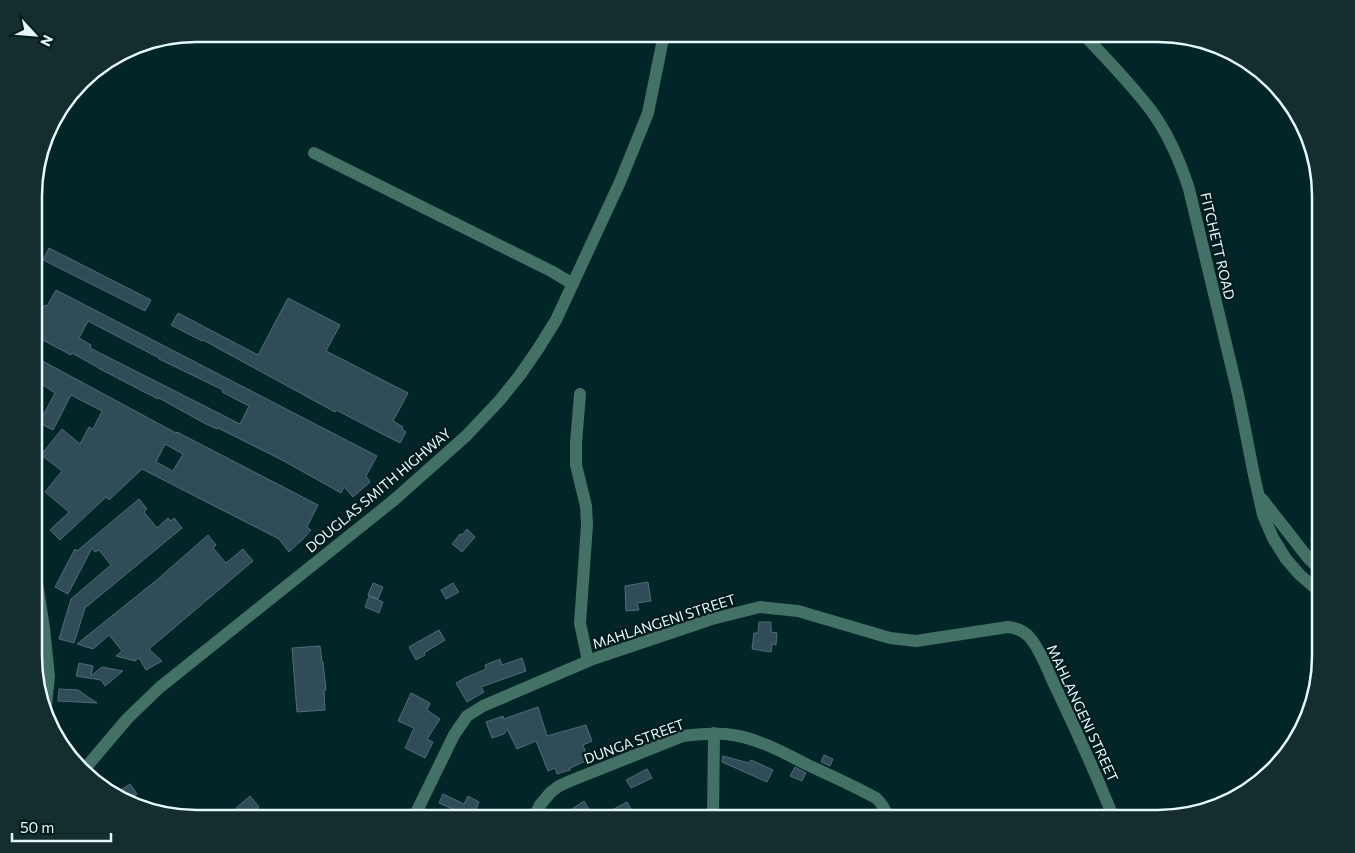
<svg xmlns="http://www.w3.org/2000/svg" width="1355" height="853" font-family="Commissioner,sans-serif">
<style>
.building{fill:#304c59;stroke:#4e6c79;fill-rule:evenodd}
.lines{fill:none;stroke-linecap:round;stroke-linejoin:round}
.minor{stroke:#437166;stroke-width:12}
.labels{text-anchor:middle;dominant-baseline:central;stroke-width:4.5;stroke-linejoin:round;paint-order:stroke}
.street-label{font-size:14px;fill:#e6f9fa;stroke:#021b1d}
.rim{fill:none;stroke:#e6f9fa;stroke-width:2.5}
</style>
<rect width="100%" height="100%" fill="#022628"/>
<g class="building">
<path d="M49,248L151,300L145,311L43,260Z"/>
<path d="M56,290L377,456L366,476L370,482L353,497L344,487L341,493L282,460L218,428L217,429L204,423L159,398L158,399L98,368H99L72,353L71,355L35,336V321L45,305L47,306ZM88,321L159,358V359L223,390L222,392L249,406L240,424L90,348L91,345L79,338Z"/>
<path d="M288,298L340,325L326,351L408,393L393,421L403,427L402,429L406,432L400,443L336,410L335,412L203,340L202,341L171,325L178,313L258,355Z"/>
<path d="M35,357L176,433L177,432L318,505L307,527L311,530L303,539L289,552L279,539L142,469L109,500L106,497L60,540L50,530L69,512L45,492L62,471L41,455L62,429L80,444L89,427L93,429L102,411L71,395L53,430L39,423L55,393L37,381L42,373L35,368ZM165,444L183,454L173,471L156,462Z"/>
<path d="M139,499L147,509L144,512L157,528L168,518L171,521L174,518L182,528L85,608L74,643L59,639L71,599L111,565L99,550L95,552L92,548L68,594L55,587L75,549L77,551Z"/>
<path d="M467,529L475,537L462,552L452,544L460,534L462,535Z"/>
<path d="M208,535L216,545L213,548L226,563L243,549L253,561L149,649L162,661L146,670L139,658L135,661L116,656L122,651L109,635L93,649L77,644L158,579Z"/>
<path d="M648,582L651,601L637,603L639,610L626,611L625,586Z"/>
<path d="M373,583L383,587L378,599L368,595Z"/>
<path d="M453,583L459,592L446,599L441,590Z"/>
<path d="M369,596L383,602L379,613L365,607Z"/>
<path d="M759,622H771V632L777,633L776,645L772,644L771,652L752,649L754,633H758Z"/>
<path d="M439,630L445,640L424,653L425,655L416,660L409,647Z"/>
<path d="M320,646L322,662H323L326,690H324L325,710L297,712L292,648Z"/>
<path d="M522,658L526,671L481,687L484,692L467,702L456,683L465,678L486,669L485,665L500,659L502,665Z"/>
<path d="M79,663L93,666L91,676L102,667L123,671L105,686L101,680L76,676Z"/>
<path d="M59,689L78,690L97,703L58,701Z"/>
<path d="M411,693L430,703L427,710L440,719L427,739L433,742L425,758L405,748L414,728L398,721Z"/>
<path d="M538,707L547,736L586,725L592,741L583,745L588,760L570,768V770L557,774L555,768L548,771L536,741L517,749L507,729L504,734L492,738L486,722L503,716L504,719Z"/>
<path d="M824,755L833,759L830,766L821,762Z"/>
<path d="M723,756L749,763L751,760L773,770L767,782L722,762Z"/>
<path d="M795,767L806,773L802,781L790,776Z"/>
<path d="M647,769L652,778L631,788L626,780Z"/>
<path d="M130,784L137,794L127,801L113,795Z"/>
<path d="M443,794L464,804L468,796L479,802L476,810L498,819H455L459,812L439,803Z"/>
<path d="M250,796L259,807L244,819L236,808Z"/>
<path d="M584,801L595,819L627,802L632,811L625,814L627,819H573L569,811Z"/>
</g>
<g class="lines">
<g class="minor">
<path d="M1083,34C1106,58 1130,83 1150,109C1168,133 1180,161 1189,189L1238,394L1254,475L1263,515L1273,538L1286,559L1300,575L1321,593"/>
<path d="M314,153L551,271L573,284"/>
<path d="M580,394L576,443V465L586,506L587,525L580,623L588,661"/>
<path d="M1262,499L1309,559L1321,570"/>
<path d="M35,502V518"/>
<path d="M35,570L44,628L49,676L46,706"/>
<path d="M84,770L88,765L127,719L159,688L394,500L466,436L500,400L520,375L538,349L556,320L620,182L648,113L664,34"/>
<path d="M413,819L454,735L467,716L483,706L593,659L712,619L760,607L798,611L890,638L916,641L1008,627C1018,628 1025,631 1031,639C1042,653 1048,671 1055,686C1076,730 1096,774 1114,819"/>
<path d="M533,819L540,805L551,792L559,786L570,781L683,736C699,734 717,732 733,735C760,739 786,754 810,766C832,776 854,786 876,798C883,804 886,811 889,819"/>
<path d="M713,819L714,733"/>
</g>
</g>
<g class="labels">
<g class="street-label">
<text transform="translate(1218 246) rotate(77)">FITCHETT ROAD</text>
<text transform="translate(378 490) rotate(-40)">DOUGLAS SMITH HIGHWAY</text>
<text transform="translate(664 621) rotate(-18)">MAHLANGENI STREET</text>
<text transform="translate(1083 713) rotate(65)">MAHLANGENI STREET</text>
<text transform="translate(634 741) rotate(-20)">DUNGA STREET</text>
</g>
</g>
<path d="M0 0H1355V853H0ZM196 42H1158A154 154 0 0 1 1312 196V656A154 154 0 0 1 1158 810H196A154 154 0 0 1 42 656V196A154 154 0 0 1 196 42Z" fill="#142d2f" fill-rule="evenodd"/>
<path class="rim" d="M196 42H1158A154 154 0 0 1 1312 196V656A154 154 0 0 1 1158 810H196A154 154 0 0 1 42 656V196A154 154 0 0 1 196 42Z"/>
<g transform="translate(35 35) rotate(116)" stroke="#021b1d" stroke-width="4" paint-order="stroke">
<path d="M0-4L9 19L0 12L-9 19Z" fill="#e6f9fa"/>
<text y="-8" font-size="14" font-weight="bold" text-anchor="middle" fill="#e6f9fa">N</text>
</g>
<path d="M12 833v8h99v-8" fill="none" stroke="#e6f9fa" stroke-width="2.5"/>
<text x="20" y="833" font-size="15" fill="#e6f9fa" stroke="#021b1d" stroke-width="4" paint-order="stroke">50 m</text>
</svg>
